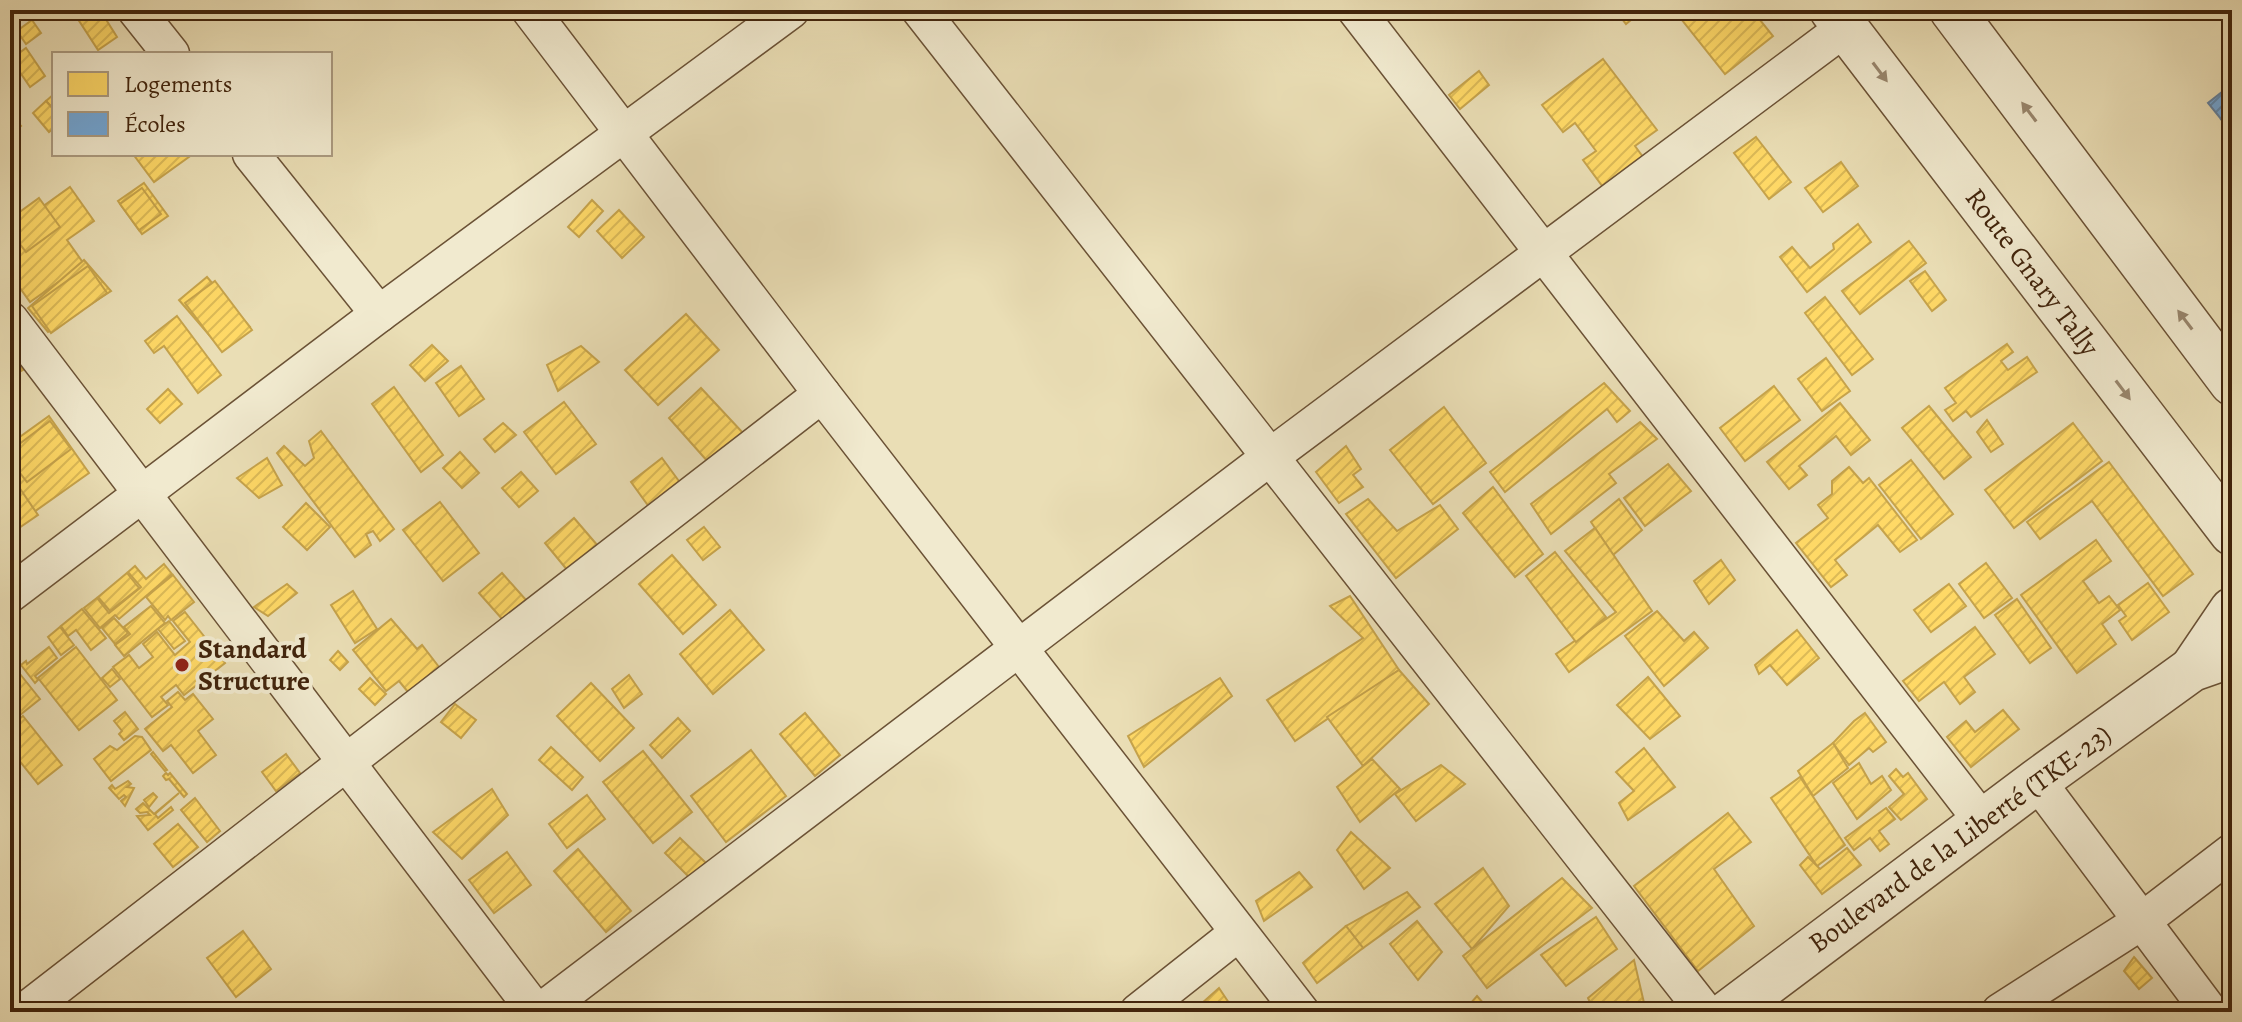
<svg xmlns="http://www.w3.org/2000/svg" width="2242" height="1022" font-family="Alegreya,serif">
<style>
.homes{fill:url(#homes-hatch);stroke:#c6a34b;stroke-width:2}
.schools{fill:url(#schools-hatch);stroke:#61809e;stroke-width:2}
.lines{fill:none;stroke-linecap:round;stroke-linejoin:round}
.minor-casing{stroke:#6b5236;stroke-width:39}
.tertiary-casing{stroke:#6b5236;stroke-width:47}
.minor{stroke:#f1eacf;stroke-width:36}
.tertiary{stroke:#f1eacf;stroke-width:44}
.oneway{fill:#99876e}
.poi-dot{fill:#8f2418;stroke:#f1eacf;stroke-width:3}
.labels{text-anchor:middle;dominant-baseline:central;stroke-width:8;stroke-linejoin:round;paint-order:stroke}
.street-label{font-size:28px;fill:#41240c;stroke:#f1eacf}
.poi-label{font-size:28px;font-weight:bold;fill:#41240c;stroke:#f1eacf;text-anchor:start}
</style>
<defs>
<pattern id="homes-hatch" width="6" height="6" patternUnits="userSpaceOnUse" patternTransform="scale(2)"><rect width="6" height="6" fill="#ffd966"/><path d="M-1 1l2-2M0 6l6-6M5 7l2-2" fill="none" stroke="#dcba57"/></pattern>
<pattern id="schools-hatch" width="6" height="6" patternUnits="userSpaceOnUse" patternTransform="scale(2)"><rect width="6" height="6" fill="#6fa8dc"/><path d="M-1 1l2-2M0 6l6-6M5 7l2-2" fill="none" stroke="#5d89b1"/></pattern>
</defs>
<rect width="100%" height="100%" fill="#eadeb5"/>
<filter id="stains"><feTurbulence type="fractalNoise" baseFrequency=".0025" numOctaves="4"/><feColorMatrix values="0 0 0 0 .2 0 0 0 0 .09 0 0 0 0 .02 0 0 0 .5 -.17"/></filter>
<radialGradient id="worn" r=".72"><stop offset=".6" stop-color="#630" stop-opacity="0"/><stop offset="1" stop-color="#630" stop-opacity=".3"/></radialGradient>
<g class="homes">
<path d="M79,10H100L117,37L98,50L74,13Z"/>
<path d="M1615,10H1643L1626,24Z"/>
<path d="M1674,10H1752L1773,36L1725,74Z"/>
<path d="M32,20L41,33L26,44L17,31Z"/>
<path d="M26,48L45,76L30,87L11,59Z"/>
<path d="M1603,59L1657,130L1635,146L1643,157L1603,187L1583,160L1596,151L1575,123L1563,132L1542,105Z"/>
<path d="M1479,71L1489,85L1460,109L1449,95Z"/>
<path d="M54,94V110L46,101Z"/>
<path d="M46,101L54,110V128L49,132L33,113Z"/>
<path d="M10,114L21,126L10,136Z"/>
<path d="M1756,137L1791,182L1769,199L1734,153Z"/>
<path d="M133,154H193L154,182Z"/>
<path d="M1841,162L1858,186L1823,212L1805,188Z"/>
<path d="M144,183L168,216L142,234L118,201Z"/>
<path d="M70,187L94,221L67,240L84,264L30,302L10,274V230Z"/>
<path d="M142,188L161,214L139,230L120,204Z"/>
<path d="M39,198L60,227L26,252L10,231V219Z"/>
<path d="M592,200L603,211L579,237L568,227Z"/>
<path d="M619,210L644,237L622,258L597,231Z"/>
<path d="M1858,224L1871,242L1807,292L1780,257L1792,247L1810,268L1834,249L1833,244Z"/>
<path d="M1909,241L1926,263L1860,314L1842,291Z"/>
<path d="M84,260L111,291L48,332L28,308Z"/>
<path d="M88,266L107,293L51,333L32,306Z"/>
<path d="M1925,271L1946,300L1932,311L1910,281Z"/>
<path d="M207,277L250,327L223,351L179,300Z"/>
<path d="M215,281L252,330L222,352L185,303Z"/>
<path d="M1825,297L1873,359L1852,375L1805,313Z"/>
<path d="M686,314L719,350L658,405L625,370Z"/>
<path d="M177,316L221,375L198,393L164,346L154,353L145,341Z"/>
<path d="M2007,344L2013,352L2001,361L2008,370L2027,357L2037,372L1971,417L1966,411L1953,421L1945,410L1956,403L1945,388Z"/>
<path d="M432,345L448,361L425,381L410,365Z"/>
<path d="M581,346L599,362L558,391L547,365Z"/>
<path d="M10,354L23,370L10,377Z"/>
<path d="M1826,358L1850,391L1822,411L1798,379Z"/>
<path d="M461,366L484,399L459,416L436,383Z"/>
<path d="M1604,383L1630,411L1617,422L1607,409L1505,492L1490,472Z"/>
<path d="M1774,386L1800,420L1745,461L1720,428Z"/>
<path d="M394,387L443,455L421,472L372,404Z"/>
<path d="M701,388L743,433L709,463L669,418Z"/>
<path d="M168,389L182,404L160,423L147,409Z"/>
<path d="M564,402L596,444L556,474L524,432Z"/>
<path d="M1840,403L1870,440L1851,455L1836,436L1799,466L1807,475L1789,489L1767,462Z"/>
<path d="M1929,406L1971,457L1944,479L1902,428Z"/>
<path d="M1444,407L1486,463L1433,504L1390,450Z"/>
<path d="M49,416L89,473L10,529V444Z"/>
<path d="M1987,420L2003,444L1991,452L1977,432Z"/>
<path d="M50,421L71,449L27,482L10,460V451Z"/>
<path d="M1640,422L1657,439L1609,474L1616,483L1551,534L1531,504Z"/>
<path d="M503,423L516,435L495,452L484,439Z"/>
<path d="M2073,423L2102,461L2014,528L1985,490Z"/>
<path d="M321,431L394,529L380,541L373,531L366,534L371,545L355,557L277,453L284,446L305,466L314,458L309,441Z"/>
<path d="M1346,446L1361,469L1353,475L1363,487L1339,503L1316,472Z"/>
<path d="M460,452L479,473L462,488L443,468Z"/>
<path d="M267,458L282,485L259,498L237,478Z"/>
<path d="M662,458L684,488L652,511L631,482Z"/>
<path d="M1911,460L1953,514L1921,539L1879,485Z"/>
<path d="M2109,462L2193,574L2163,596L2092,501L2040,539L2027,522Z"/>
<path d="M1668,464L1691,491L1645,526L1624,498Z"/>
<path d="M1849,467L1863,483L1869,478L1917,540L1900,552L1878,525L1835,560L1847,575L1831,587L1796,543L1828,518L1818,505L1832,494V481Z"/>
<path d="M521,472L538,491L519,507L502,488Z"/>
<path d="M10,474L38,515L10,534Z"/>
<path d="M1493,487L1543,554L1515,577L1463,513Z"/>
<path d="M1368,499L1397,531L1440,505L1458,529L1396,578L1346,514Z"/>
<path d="M1619,499L1642,530L1613,555L1591,522Z"/>
<path d="M440,502L479,553L443,581L403,530Z"/>
<path d="M306,503L330,527L307,550L283,527Z"/>
<path d="M574,518L598,546L568,571L545,543Z"/>
<path d="M704,527L720,547L703,560L687,540Z"/>
<path d="M1595,528L1652,611L1569,672L1556,654L1616,612L1565,551Z"/>
<path d="M2096,540L2111,561L2083,581L2099,603L2109,596L2120,610L2102,624L2116,644L2077,673L2021,595Z"/>
<path d="M1555,552L1606,617L1576,642L1526,576Z"/>
<path d="M672,555L716,605L683,634L639,584Z"/>
<path d="M1721,560L1735,580L1709,604L1694,581Z"/>
<path d="M1986,563L2012,598L1984,618L1959,584Z"/>
<path d="M164,564L172,574L119,619L115,615L100,628L84,608L97,598L109,613L141,587L128,572L135,566L146,579Z"/>
<path d="M127,573L139,588L110,611L98,597Z"/>
<path d="M502,573L526,600L503,620L479,593Z"/>
<path d="M173,575L194,602L171,620L168,616L165,620L146,597Z"/>
<path d="M2148,583L2169,612L2132,640L2119,621L2126,616L2118,605Z"/>
<path d="M287,584L297,593L268,616L254,607Z"/>
<path d="M1949,584L1966,606L1931,632L1914,610Z"/>
<path d="M353,591L377,629L355,643L331,605Z"/>
<path d="M1350,596L1399,670L1295,741L1267,700L1363,638L1330,606Z"/>
<path d="M2017,599L2051,648L2030,663L1995,615Z"/>
<path d="M151,606L165,623L124,656L115,645L130,634L124,627Z"/>
<path d="M82,609L106,638L91,650L76,630L68,636L61,626Z"/>
<path d="M730,610L764,650L713,694L680,654Z"/>
<path d="M1657,611L1684,641L1694,632L1708,648L1664,686L1625,636Z"/>
<path d="M185,612L225,663L184,695L176,685L161,697L168,705L152,717L113,667L129,655L139,668L153,657L143,644L157,632L175,655L190,642L173,621Z"/>
<path d="M114,618L128,633L115,644L102,628Z"/>
<path d="M391,619L417,649L422,645L439,667L408,692L399,681L386,691L353,650Z"/>
<path d="M169,621L185,641L174,649L158,629Z"/>
<path d="M60,627L74,645L61,655L48,637Z"/>
<path d="M1975,627L1995,654L1964,677L1975,692L1960,704L1944,682L1919,701L1903,681Z"/>
<path d="M1797,630L1819,658L1787,685L1770,665L1759,674L1755,665Z"/>
<path d="M49,647L57,658L35,676L38,680L35,683L21,665L26,661L27,664Z"/>
<path d="M76,647L117,700L79,730L38,678Z"/>
<path d="M338,651L348,662L340,670L330,660Z"/>
<path d="M16,669L40,699L10,723V673Z"/>
<path d="M112,669L120,679L110,687L102,678Z"/>
<path d="M1399,670L1429,704L1363,766L1327,717Z"/>
<path d="M629,675L642,694L624,708L612,689Z"/>
<path d="M1648,677L1680,716L1650,739L1617,705Z"/>
<path d="M370,678L386,694L375,705L359,689Z"/>
<path d="M1220,678L1232,696L1144,767L1128,736Z"/>
<path d="M591,683L634,728L600,761L557,716Z"/>
<path d="M178,692L185,700L193,694L213,719L198,731L216,755L193,773L171,745L163,751L145,729L172,707L167,701Z"/>
<path d="M455,704L476,720L461,738L441,722Z"/>
<path d="M2003,710L2019,729L1971,767L1947,737L1966,721L1975,732Z"/>
<path d="M125,712L138,729L124,740L119,734L122,731L114,721Z"/>
<path d="M805,713L840,755L815,776L780,734Z"/>
<path d="M1865,713L1886,742L1873,752L1869,748L1849,765L1833,743L1854,721Z"/>
<path d="M23,716L62,765L38,784L10,749V726Z"/>
<path d="M678,718L690,731L662,758L650,745Z"/>
<path d="M135,736L142,737L151,750L111,781L94,759L110,746L117,750Z"/>
<path d="M1833,743L1848,768L1813,796L1798,771Z"/>
<path d="M551,747L583,777L572,790L539,760Z"/>
<path d="M1644,748L1675,787L1628,820L1619,803L1634,791L1616,772Z"/>
<path d="M751,750L786,796L726,842L691,796Z"/>
<path d="M643,751L692,812L653,843L603,782Z"/>
<path d="M153,752L167,770L165,771L151,754Z"/>
<path d="M286,754L300,773L276,791L262,772Z"/>
<path d="M1372,759L1400,789L1360,822L1337,787Z"/>
<path d="M1859,763L1871,784L1882,776L1891,790L1857,819L1833,783Z"/>
<path d="M1441,765L1465,784L1416,821L1395,794Z"/>
<path d="M1896,769L1903,777L1908,773L1927,799L1901,820L1889,807L1904,794L1889,776Z"/>
<path d="M166,773L168,775L170,773L187,794L184,797L169,779L166,780L163,776Z"/>
<path d="M1800,777L1845,845L1817,866L1771,798Z"/>
<path d="M128,781L131,784L127,787L134,788L125,806L121,801L126,797L124,795L119,799L109,788L112,785L115,789Z"/>
<path d="M492,789L508,815L462,859L433,832Z"/>
<path d="M153,793L157,797L149,807L144,800Z"/>
<path d="M179,793L155,814L158,818L171,807L173,810L148,830L137,816L150,815L147,812L140,813L136,809L143,803L154,814Z"/>
<path d="M587,795L605,819L567,848L549,824Z"/>
<path d="M195,798L220,831L207,842L181,810Z"/>
<path d="M1886,808L1895,819L1879,831L1889,844L1880,851L1870,838L1854,850L1845,838Z"/>
<path d="M1728,813L1751,842L1714,869L1754,926L1698,971L1634,886Z"/>
<path d="M178,824L198,847L173,867L154,844Z"/>
<path d="M1351,832L1390,868L1364,889L1337,850Z"/>
<path d="M680,838L706,863L690,878L665,853Z"/>
<path d="M1847,848L1861,865L1822,894L1800,865L1808,857L1820,869Z"/>
<path d="M578,849L631,911L606,932L554,871Z"/>
<path d="M507,852L531,885L494,913L469,880Z"/>
<path d="M1483,868L1509,906L1472,949L1435,904Z"/>
<path d="M1299,872L1312,887L1264,921L1256,901Z"/>
<path d="M1562,878L1592,908L1487,988L1463,956Z"/>
<path d="M1407,892L1420,907L1363,948L1346,926Z"/>
<path d="M1596,917L1617,949L1566,986L1541,955Z"/>
<path d="M1417,921L1442,952L1418,980L1390,944Z"/>
<path d="M1346,926L1363,948L1317,983L1303,963Z"/>
<path d="M243,931L271,969L236,997L207,958Z"/>
<path d="M2134,957L2152,978L2139,989L2124,971Z"/>
<path d="M1634,960L1645,1007L1638,1012H1594L1588,998Z"/>
<path d="M1219,988L1235,1012H1192Z"/>
<path d="M1477,996L1491,1012H1463Z"/>
</g>
<g class="schools">
<path d="M2232,84V109L2221,119L2208,103Z"/>
<path d="M2232,109V132L2221,119Z"/>
</g>
<g class="lines">
<g class="minor-casing">
<g id="minor">
<path d="M136,10L171,54"/>
<path d="M530,10L822,394L1301,1012"/>
<path d="M920,10L1705,1012"/>
<path d="M1356,10L1983,822"/>
<path d="M251,154L379,314"/>
<path d="M10,320L536,1012"/>
<path d="M10,594L379,314L791,10"/>
<path d="M2037,781L2210,1012"/>
<path d="M24,1012L822,394"/>
<path d="M540,1012L1270,457L1846,27"/>
<path d="M1138,1012L1238,933"/>
<path d="M2000,1012L2142,921L2232,852"/>
</g>
</g>
<g class="tertiary-casing">
<g id="tertiary">
<path d="M1832,10L2232,533"/>
<path d="M1952,10L2232,383"/>
<path d="M2192,669L2232,610"/>
<path d="M1729,1012L2037,781L2192,669L2232,655"/>
</g>
</g>
<use href="#minor" class="minor"/>
<use href="#tertiary" class="tertiary"/>
</g>
<defs><path id="oneway-solid" d="M-6-.8H1V-3.2L6.5 0L1 3.2V.8H-6Z" transform="scale(2)"/></defs>
<g class="oneway">
<use href="#oneway-solid" transform="translate(1880 72) rotate(53)"/>
<use href="#oneway-solid" transform="translate(2029 112) rotate(-127)"/>
<use href="#oneway-solid" transform="translate(2185 320) rotate(-127)"/>
<use href="#oneway-solid" transform="translate(2123 390) rotate(53)"/>
</g>
<circle class="poi-dot" cx="182" cy="665" r="8"/>
<g class="labels">
<g class="street-label">
<text transform="translate(2032 272) rotate(53)">Route Gnary Tally</text>
<text transform="translate(1960 839) rotate(-36)">Boulevard de la Liberté (TKE-23)</text>
</g>
<g class="poi-label">
<text x="198" y="649">Standard<tspan x="198" dy="32">Structure</tspan></text>
</g>
</g>
<rect width="2242" height="1022" fill="none" stroke="#eadeb5" stroke-width="40"/>
<rect x="12" y="12" width="2218" height="998" fill="none" stroke="#41240c" stroke-width="4"/>
<rect x="20" y="20" width="2202" height="982" fill="none" stroke="#41240c" stroke-width="2"/>
<rect x="52" y="52" width="280" height="104" fill="#f1eacf" stroke="#ab9b81" stroke-width="2"/>
<rect x="68" y="72" width="40" height="24" fill="#ffd966" stroke="#ab9b81" stroke-width="2"/>
<text x="124" y="92" font-size="24" fill="#41240c">Logements</text>
<rect x="68" y="112" width="40" height="24" fill="#6fa8dc" stroke="#ab9b81" stroke-width="2"/>
<text x="124" y="132" font-size="24" fill="#41240c">Écoles</text>
<rect width="100%" height="100%" filter="url(#stains)"/>
<rect width="100%" height="100%" fill="url(#worn)"/>
</svg>
